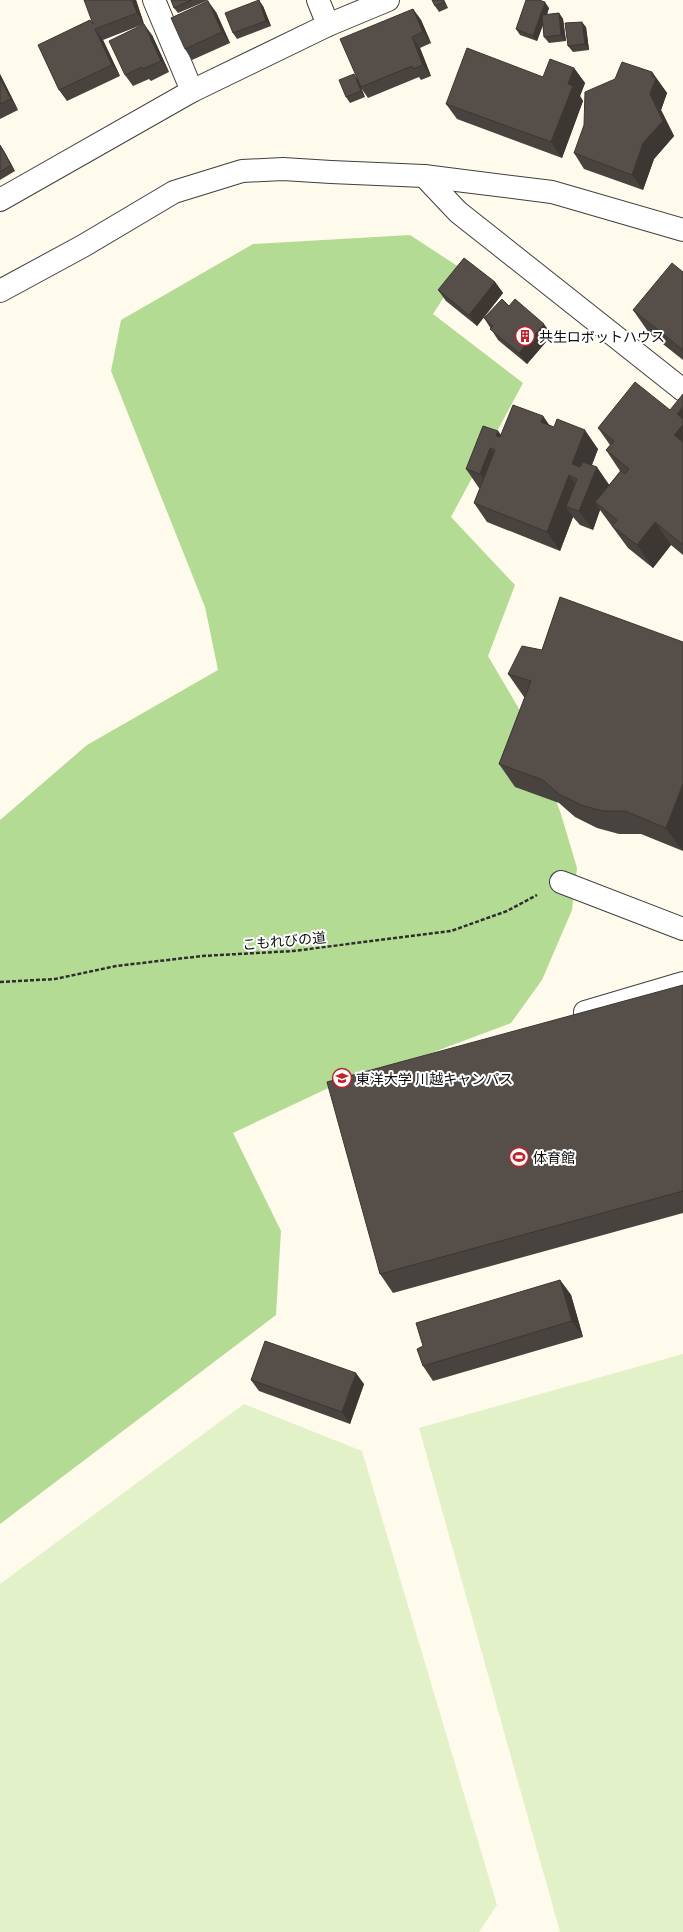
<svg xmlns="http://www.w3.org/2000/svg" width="683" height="1932" font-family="Georgia,'Noto Sans JP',serif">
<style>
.forest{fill:#b4db94}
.pitch{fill:#e2f1c7}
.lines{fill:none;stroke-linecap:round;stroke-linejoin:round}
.minor-casing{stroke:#3f3f3f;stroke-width:24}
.path{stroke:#2e2e2e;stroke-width:2.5;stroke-dasharray:4 2;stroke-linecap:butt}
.minor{stroke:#fff;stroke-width:22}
.wall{fill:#49433f}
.shaded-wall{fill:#3c3733}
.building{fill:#554e49;stroke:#3c3733}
.labels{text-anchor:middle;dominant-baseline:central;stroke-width:4;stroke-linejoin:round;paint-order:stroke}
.poi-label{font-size:14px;fill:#0c0c0c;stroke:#fff;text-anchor:start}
.street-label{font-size:14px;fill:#0c0c0c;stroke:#fff}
</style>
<rect width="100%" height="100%" fill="#fffbec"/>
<path class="forest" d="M410,235L462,269L433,314L523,383L451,517L515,585L488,656L528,724L561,814L577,868L572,910L542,980L511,1023L431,1053L337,1084L233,1133L281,1231L276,1315L0,1524V820L87,745L218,670L205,607L111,371L121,320L253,244Z"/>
<g class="pitch">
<path d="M683,1354V1932H560L419,1428Z"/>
<path d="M244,1404L362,1451L497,1905L479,1932H0V1584Z"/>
</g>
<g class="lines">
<g class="minor-casing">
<g id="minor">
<path d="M154,0L192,91"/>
<path d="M318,0L328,25"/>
<path d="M424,176L458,212L683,390"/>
<path d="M0,200L192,91L328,25L388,0"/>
<path d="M0,291L83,246L174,192L242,171L283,169L331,172L424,176L552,192L683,230"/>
<path d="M561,882L683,929"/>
<path d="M585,1012L683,983"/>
</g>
</g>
<path class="path" d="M0,982L55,979L116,966L202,956L293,951L451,931L507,911L537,895"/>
<use href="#minor" class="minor"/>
</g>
<g class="wall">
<path d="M136,0L144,24L103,40L120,76L67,101L59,90L93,24Z"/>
<path d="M171,0H209L178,13L174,8Z"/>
<path d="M432,0H444L448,8L439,12L435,6Z"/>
<path d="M263,6L271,26L237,39L233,33Z"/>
<path d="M549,8L547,15L559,13L563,19L566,41L549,43L544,37L543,25L537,41L520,35L516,29Z"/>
<path d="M413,9L421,20L431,43L420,48L431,76L421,80L419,77L368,98L361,88L365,97L350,103L346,97L357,79Z"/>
<path d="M216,12L230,43L192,60L185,49Z"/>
<path d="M586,27L589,50L573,52L568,46Z"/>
<path d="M152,35L169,72L151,81L149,79L133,86L125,75Z"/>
<path d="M574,68L585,83L580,96L583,101L562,158L457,119L446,104Z"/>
<path d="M652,72L667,93L661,110L674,136L654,159L643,190L584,169L574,153Z"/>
<path d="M0,74L18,110L0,119Z"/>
<path d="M0,145L4,151L15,171L0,180Z"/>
<path d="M683,272V360L649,333L633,310Z"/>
<path d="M495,282L503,293L477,326L446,301L438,290Z"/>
<path d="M509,306L552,335L527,364L498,340L484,318Z"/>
<path d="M543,416L549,425L598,449L592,465L609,485L620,471L606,450L610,445L598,428L683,425V555L671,545L653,568L628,548L600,510L593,530L580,525L573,517L560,551L487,522L474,503L480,488H479L466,469L498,431L501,435Z"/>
<path d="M560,597L683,851L641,834H619L597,828L575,817L559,803L515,787L499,764L525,697H524L508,674L542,650Z"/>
<path d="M683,985V1213L393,1293L380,1274Z"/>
<path d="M560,1280L571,1295L583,1337L433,1381L423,1366Z"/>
<path d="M251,1380L364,1384L350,1424L259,1391Z"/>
</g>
<g class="shaded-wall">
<path d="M132,0H136L144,24L137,13Z"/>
<path d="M259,0L263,6L271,26L266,21Z"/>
<path d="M443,0H444L448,8L444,2Z"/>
<path d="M208,1L216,12L230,43L222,32Z"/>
<path d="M545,2L549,8L537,41L533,36Z"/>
<path d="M413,9L421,20L431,43L423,32Z"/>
<path d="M559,13L563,19L566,41L561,35Z"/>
<path d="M582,22L586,27L589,50L585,44Z"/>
<path d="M144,24L152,35L169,72L161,61Z"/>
<path d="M95,29L103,40L120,76L112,65Z"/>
<path d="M412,37L420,48L431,76L423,65Z"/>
<path d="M574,68L585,83L580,96L583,101L562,158L551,142L568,84Z"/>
<path d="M652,72L667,93L661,110L674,136L654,159L643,190L632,175L650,94Z"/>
<path d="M0,74L18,110L11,99L0,78Z"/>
<path d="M354,74L358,80L365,97L361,91Z"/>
<path d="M0,145L4,151L15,171L11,165Z"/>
<path d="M495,282L503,293L477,326L469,315Z"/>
<path d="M544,324L552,335L527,364L519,353Z"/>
<path d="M683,406V423L677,414Z"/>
<path d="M543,416L556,435L541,422Z"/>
<path d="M683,425V448L674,435Z"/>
<path d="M585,430L598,449L585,482L572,464Z"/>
<path d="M498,431L511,450L496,436Z"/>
<path d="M490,448L504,467L493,493L480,474Z"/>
<path d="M597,467L610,486L595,502L600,510L593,530L579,511Z"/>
<path d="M569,475L582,494L566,507L573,517L560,551L547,532Z"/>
<path d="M655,522L671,545L653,568L637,545Z"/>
<path d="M683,783V851L666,828Z"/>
<path d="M560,1280L571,1295L583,1337L572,1321Z"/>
<path d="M356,1373L364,1384L350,1424L342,1412Z"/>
</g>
<g class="building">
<path d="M84,0H132L137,13L95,29L112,65L59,90L38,45L90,20L93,24Z"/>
<path d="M171,0H192L174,8Z"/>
<path d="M259,0L266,21L233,33L225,13Z"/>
<path d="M432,0H443L444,2L435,6Z"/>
<path d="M526,0H539L545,2L533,36L516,29Z"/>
<path d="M208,1L222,32L185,49L171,18Z"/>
<path d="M413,9L423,32L412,37L423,65L413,69L412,66L361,87L340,39Z"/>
<path d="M559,13L561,35L544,37L542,15Z"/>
<path d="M582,22L585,44L568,46L565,23Z"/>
<path d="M144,24L161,61L143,69L142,67L125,75L109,41Z"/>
<path d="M467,48L543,77L550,59L574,68L568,84L573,86L551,142L446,104Z"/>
<path d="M622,62L652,72V76L656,78L650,94L663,121L643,143L632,175L574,153L584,125L585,92L615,79Z"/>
<path d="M354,74L361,91L346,97L339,80Z"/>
<path d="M0,78L11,99L0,104Z"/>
<path d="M0,145L11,165L0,172Z"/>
<path d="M464,258L495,282L469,315L438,290Z"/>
<path d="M672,263L683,272V350L633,310Z"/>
<path d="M502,299L509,306L515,299L544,324L519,353L490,329L493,326L484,318Z"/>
<path d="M635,382L670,410L683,394V406L677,414L683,419V425L674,435L683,442V545L655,522L637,545L612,526L617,520L595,502L621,471L625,474L629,469L606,450L614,441L598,428Z"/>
<path d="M513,405L543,416L541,422L554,427L557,419L585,430L572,464L580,467L583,462L597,467L579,511L566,507L577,479L569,475L547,532L474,503L495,450L490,448L480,474L466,469L483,426L498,431L496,436L500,437Z"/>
<path d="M560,597L683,642V783L666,828L625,811H603L581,805L559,794L543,780L499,764L531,681L508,674L522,646L542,650Z"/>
<path d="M683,985V1191L380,1274L327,1082Z"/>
<path d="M560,1280L572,1321L423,1366L417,1349L423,1346L416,1323Z"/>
<path d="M265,1341L356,1373L342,1412L251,1380Z"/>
</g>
<defs>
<g id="building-ring" transform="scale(1)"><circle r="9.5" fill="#fff" stroke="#bf2229" stroke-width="1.5"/><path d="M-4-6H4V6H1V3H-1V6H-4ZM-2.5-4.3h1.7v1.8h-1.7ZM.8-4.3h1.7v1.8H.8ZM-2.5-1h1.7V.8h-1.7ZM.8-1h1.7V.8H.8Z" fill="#bf2229"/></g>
<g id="university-ring" transform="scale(1)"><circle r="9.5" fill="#fff" stroke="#bf2229" stroke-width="1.5"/><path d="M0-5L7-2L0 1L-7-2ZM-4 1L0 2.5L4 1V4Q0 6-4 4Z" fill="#bf2229"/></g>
<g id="stadium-ring" transform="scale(1)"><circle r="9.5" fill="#fff" stroke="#bf2229" stroke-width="1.5"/><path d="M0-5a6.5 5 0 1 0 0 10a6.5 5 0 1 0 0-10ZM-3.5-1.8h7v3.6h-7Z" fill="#bf2229"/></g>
</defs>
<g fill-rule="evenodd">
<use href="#building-ring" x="525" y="336"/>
<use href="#university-ring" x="342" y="1078"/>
<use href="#stadium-ring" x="519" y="1157"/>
</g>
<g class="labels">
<g class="poi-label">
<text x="539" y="336">共生ロボットハウス</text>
<text x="356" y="1078">東洋大学 川越キャンパス</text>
<text x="533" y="1157">体育館</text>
</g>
<g class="street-label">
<text transform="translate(284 940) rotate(-5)">こもれびの道</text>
</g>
</g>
</svg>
